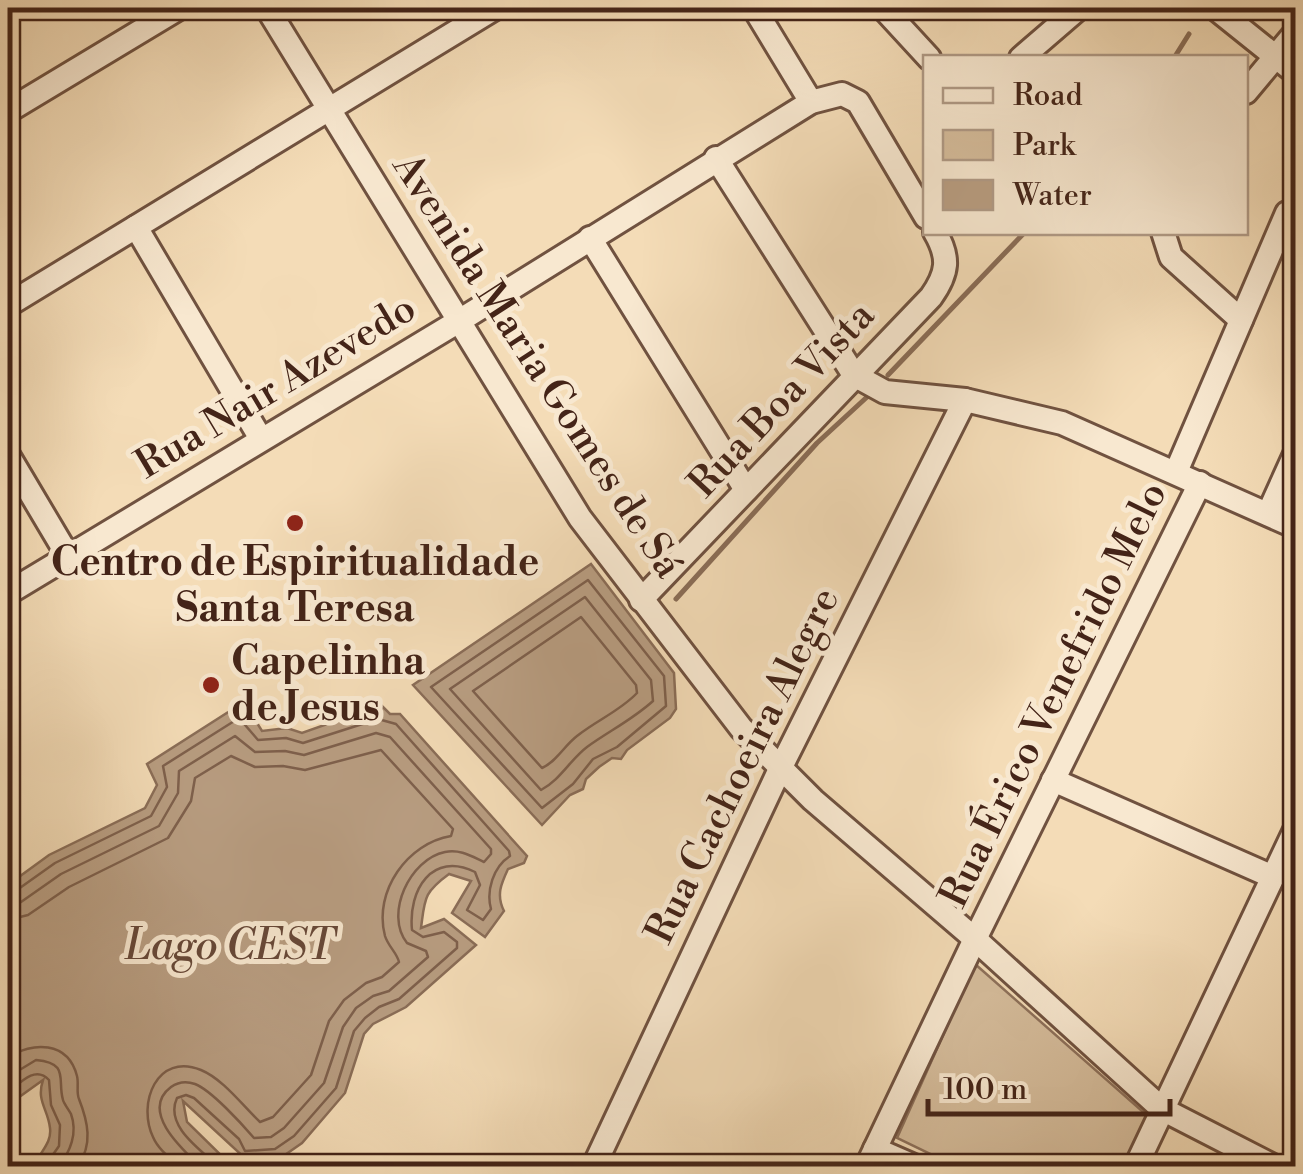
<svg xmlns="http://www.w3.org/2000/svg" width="1303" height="1174" font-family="'Libre Bodoni',serif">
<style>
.green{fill:#d6bd9c;stroke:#8d705a;stroke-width:2.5}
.water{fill:#b89d81;stroke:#8a6d57;stroke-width:2.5}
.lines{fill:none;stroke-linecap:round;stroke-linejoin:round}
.shore{stroke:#7e604c;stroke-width:2.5}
.stream{stroke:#8a6d57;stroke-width:5}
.minor-casing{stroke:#705240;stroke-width:28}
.minor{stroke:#f8e8d0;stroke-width:22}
.poi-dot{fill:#8f2418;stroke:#f8e8d0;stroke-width:4}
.labels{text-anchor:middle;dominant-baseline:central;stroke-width:10;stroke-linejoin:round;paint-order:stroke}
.street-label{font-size:40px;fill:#442418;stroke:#f8e8d0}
.poi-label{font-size:40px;font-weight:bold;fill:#442418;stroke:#f8e8d0}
.water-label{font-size:42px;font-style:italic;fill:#674838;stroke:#f8e8d0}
</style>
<rect width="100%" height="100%" fill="#f4dcb7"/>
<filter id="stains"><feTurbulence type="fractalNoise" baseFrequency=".002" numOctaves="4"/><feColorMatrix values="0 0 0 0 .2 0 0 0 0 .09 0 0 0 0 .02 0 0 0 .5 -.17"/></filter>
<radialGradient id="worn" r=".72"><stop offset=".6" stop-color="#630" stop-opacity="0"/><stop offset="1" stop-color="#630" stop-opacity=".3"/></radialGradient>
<path class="green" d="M975,964L1150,1118L1128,1166H955L897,1138Z"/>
<g class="water">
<path d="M591,564L674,673L676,709L670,718L627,750L621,759L612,758L599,767L586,779L583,789L570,795L542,825L413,685Z"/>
<path d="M244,702L262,731L287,728L302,733L381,705L390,714H400L527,856L524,863L508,869C501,884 496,895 504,911L485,937L452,913L471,881L449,874C423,893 425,899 421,928L444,919L476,945L406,1007L373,1024L364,1034L345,1093L302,1143L279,1159L248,1161L183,1101L187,1122L232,1166H35C39,1152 52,1144 50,1128C48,1109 36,1101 43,1080L8,1105V885L49,855L145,808L157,785L147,764Z"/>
</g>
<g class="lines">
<g class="shore">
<path d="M588,580L664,676L666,706L617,747L593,759L573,784L542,808L431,687Z"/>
<path d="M585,597L651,680L653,701C632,720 609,731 587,747C570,760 560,780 541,790L450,689Z"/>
<path d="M581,617L636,685L637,693C620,711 597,720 577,736C564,746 556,762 542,768L473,691Z"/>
<path d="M8,892L17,890L55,863L151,816L167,787L163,766L239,718L258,740L286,738L303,743L378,719L396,724L509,851L510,856C493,867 486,891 491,909L483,920L467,910L480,885L475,872C432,851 408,890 412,930L423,937L444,932L457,942V948L399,999L379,1007L365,1018L354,1031L336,1088L294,1136L275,1149L245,1151L239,1139L194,1098L186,1095L177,1098C164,1126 201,1150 218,1166"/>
<path d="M8,905L21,902L61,874L159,826L178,793L179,771L235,736L255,752L285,751L304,755L376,733L390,737L491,849V854L484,862C471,856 460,849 445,852C410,859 384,914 407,943L426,951L428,957L389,991L373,996L356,1008L343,1027L324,1083L284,1128L271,1137L254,1138C242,1124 211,1090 195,1084C187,1081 178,1082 171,1087C139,1111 183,1150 200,1166"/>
<path d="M8,920L28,915L69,887L168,838L191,801L195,778L231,756L255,767L283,766L305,770L381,750L453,829L451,836C408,843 373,891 385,936C388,946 397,953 399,962L382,977L366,983L344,1000L329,1021L311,1075L273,1117L260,1122C243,1106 223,1079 201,1070C157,1052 137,1103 153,1137C158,1149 170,1158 179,1166"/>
<path d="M8,1058C32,1041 68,1041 77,1076C79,1084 76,1092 79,1099C88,1122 93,1144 78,1166"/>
<path d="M8,1077L36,1060C70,1063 57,1080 63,1100C63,1102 70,1112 71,1114C78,1133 70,1152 59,1166"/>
<path d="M8,1093C20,1083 35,1065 49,1080L51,1105L60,1125L59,1146L45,1166"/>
</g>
<g class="stream">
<path d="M1174,58L1189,34"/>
<path d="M888,375L1025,232"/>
<path d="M676,599L817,443L867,397"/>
</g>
<g class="minor-casing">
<g id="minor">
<path d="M267,8L580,518L741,728L813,800L975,939L1162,1109L1273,1166"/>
<path d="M754,8L811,102"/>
<path d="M883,8L929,58"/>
<path d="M1215,8L1296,73"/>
<path d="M1021,58L1079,8"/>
<path d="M1246,92L1296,32"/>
<path d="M8,111L179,8"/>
<path d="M716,158L854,375L885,392L965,400L1062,423L1296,527"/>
<path d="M136,227L261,439"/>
<path d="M1163,232L1171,257L1241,320"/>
<path d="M590,238L746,490"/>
<path d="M8,305L495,8"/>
<path d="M8,455L68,556"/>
<path d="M1176,472L1287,213"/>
<path d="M1268,514L1296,452"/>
<path d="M8,593L459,321L811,102L842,94L858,102L926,217"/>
<path d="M641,600L931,297C948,273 950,258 935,232"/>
<path d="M1053,780L1273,877"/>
<path d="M875,1149L914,1166"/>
<path d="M594,1166L780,769L965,400"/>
<path d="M867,1166L975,939L1200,483"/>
<path d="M1136,1166L1296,828"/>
</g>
</g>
<use href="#minor" class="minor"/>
</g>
<g class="poi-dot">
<circle cx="295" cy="523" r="10"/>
<circle cx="211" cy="685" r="10"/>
</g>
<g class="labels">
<g class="street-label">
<text transform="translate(537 366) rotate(57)">Avenida Maria Gomes de Sá</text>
<text transform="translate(276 387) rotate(-31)">Rua Nair Azevedo</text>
<text transform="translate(782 400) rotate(-47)">Rua Boa Vista</text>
<text transform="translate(1054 695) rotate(-64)">Rua Érico Venefrido Melo</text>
<text transform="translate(743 766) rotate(-64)">Rua Cachoeira Alegre</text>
</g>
<g class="poi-label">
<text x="295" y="563">Centro de Espiritualidade<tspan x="295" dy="46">Santa Teresa</tspan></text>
<text x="231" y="662" text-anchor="start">Capelinha<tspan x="231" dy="46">de Jesus</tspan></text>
</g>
<g class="water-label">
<text x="230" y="946">Lago CEST</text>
</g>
</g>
<rect width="1303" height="1174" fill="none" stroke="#f4dcb7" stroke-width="40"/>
<rect x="10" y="10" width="1283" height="1154" fill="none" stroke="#442418" stroke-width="5"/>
<rect x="20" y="20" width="1263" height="1134" fill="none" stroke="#442418" stroke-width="2.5"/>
<rect x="923" y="55" width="325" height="180" fill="#f8e8d0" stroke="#b09a86" stroke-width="2.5"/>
<rect x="943" y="88" width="50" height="15" fill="#f8e8d0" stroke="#b09a86" stroke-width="2.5"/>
<text x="1013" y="105" font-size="30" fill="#442418">Road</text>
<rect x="943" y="130" width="50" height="30" fill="#d6bd9c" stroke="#b09a86" stroke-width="2.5"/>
<text x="1013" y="155" font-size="30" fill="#442418">Park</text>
<rect x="943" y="180" width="50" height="30" fill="#b89d81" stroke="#b09a86" stroke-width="2.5"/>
<text x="1013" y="205" font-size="30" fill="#442418">Water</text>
<path d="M928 1099v15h242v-15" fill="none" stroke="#442418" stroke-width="5"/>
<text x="943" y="1099" font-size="30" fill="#442418" stroke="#f8e8d0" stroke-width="8" paint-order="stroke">100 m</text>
<rect width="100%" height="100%" filter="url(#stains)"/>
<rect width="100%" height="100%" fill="url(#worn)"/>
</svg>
